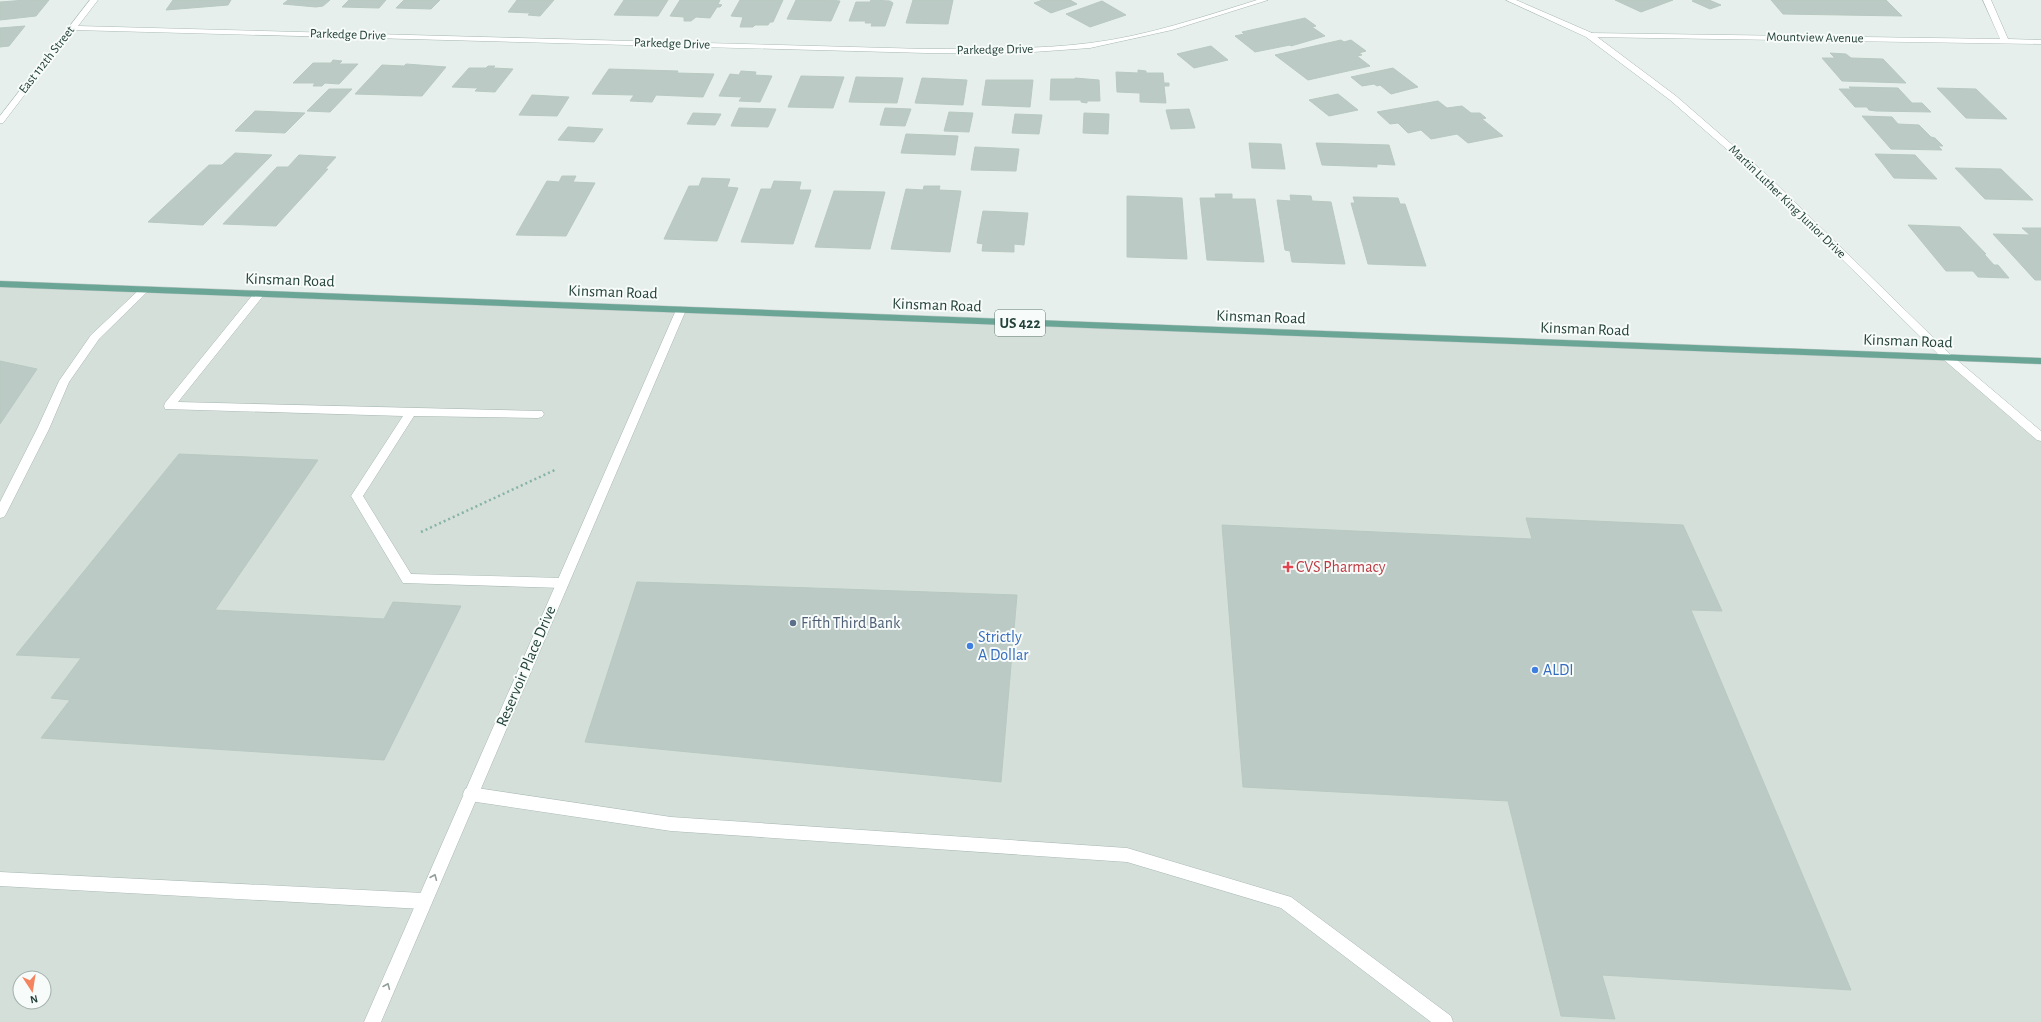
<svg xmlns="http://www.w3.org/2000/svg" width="2041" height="1022" font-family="'Alegreya Sans',sans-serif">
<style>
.built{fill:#d4dfda;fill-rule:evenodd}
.building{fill:#bbcac4;stroke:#b8c9c2}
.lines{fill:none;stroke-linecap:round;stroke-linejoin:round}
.service-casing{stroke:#a8b8b2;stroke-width:1}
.minor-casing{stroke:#a8b8b2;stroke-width:1}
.tertiary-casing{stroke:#a8b8b2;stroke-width:1}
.primary-casing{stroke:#c2cac8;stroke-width:1}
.path{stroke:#86b3a5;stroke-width:2.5;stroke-dasharray:2 3;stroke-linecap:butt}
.service{fill:#fff;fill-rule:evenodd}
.minor{fill:#fff;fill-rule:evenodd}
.tertiary{fill:#fff;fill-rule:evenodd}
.primary{fill:#6aa596;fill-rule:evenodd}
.oneway{stroke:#92a09c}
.health-dot{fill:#e0444e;stroke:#f7fbf9;stroke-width:1.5}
.service-dot{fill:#5c6f8a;stroke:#f7fbf9;stroke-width:1.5}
.shop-dot{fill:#3f7fe0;stroke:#f7fbf9;stroke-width:1.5}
.labels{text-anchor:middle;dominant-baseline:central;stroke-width:4;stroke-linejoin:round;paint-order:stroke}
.far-street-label{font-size:13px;fill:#24423a;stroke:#f7fbf9}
.shield{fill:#f7fbf9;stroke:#637a73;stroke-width:1}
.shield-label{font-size:15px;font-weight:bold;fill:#24423a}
.street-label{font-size:16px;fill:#24423a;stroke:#f7fbf9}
.health-label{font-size:16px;fill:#be3a42;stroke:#f7fbf9;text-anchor:start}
.service-label{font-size:16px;fill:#4e5e75;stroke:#f7fbf9;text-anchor:start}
.shop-label{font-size:16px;fill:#366cbe;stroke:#f7fbf9;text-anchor:start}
</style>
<rect width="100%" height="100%" fill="#e6efeb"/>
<path class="built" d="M0,284L1947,357L2041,437V1022H0ZM20,978H44V1002H20Z"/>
<g class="building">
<path d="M26,0H49L36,16L0,20V2Z"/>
<path d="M173,0H231L228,5L166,10Z"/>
<path d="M288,0H330L323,6L316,7L283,4Z"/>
<path d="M349,0H386L379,8L342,7Z"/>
<path d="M404,0H440L431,9L396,8Z"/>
<path d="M517,0H554L540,16L528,15L530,13L508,12Z"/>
<path d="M624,0H668L658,16L614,15Z"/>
<path d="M680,0H720L718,4L722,5L720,7H717L710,18L696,17L691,21H684V17L670,16Z"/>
<path d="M740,0H783L773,22H770L768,25H755L753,27H740L743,17L731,16Z"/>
<path d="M796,0H829L840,1L831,21L787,19Z"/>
<path d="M871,0L890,1L893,3L885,26H871L872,23H865L866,21H849L856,2H870Z"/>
<path d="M913,0H953L948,24L906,23Z"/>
<path d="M1043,0H1070L1077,4L1051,13L1034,3Z"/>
<path d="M1615,0H1673L1641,12Z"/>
<path d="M1695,0H1709L1721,5L1710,9L1692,1Z"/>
<path d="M1771,0H1886L1902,16L1783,14Z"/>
<path d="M1102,1L1126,15L1090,27L1066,14Z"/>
<path d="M1305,18L1316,26L1312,27L1325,36L1291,46L1290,45L1255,52L1235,36L1244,34L1242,32Z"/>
<path d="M25,26L9,46L0,47V28Z"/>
<path d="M1341,40L1344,42L1351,40L1366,51L1359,53L1362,55L1357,56L1370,66L1308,80L1275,55Z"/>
<path d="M1211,46L1228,60L1194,68L1177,54Z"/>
<path d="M1830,53L1846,54L1851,58L1883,59L1906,83L1842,81L1822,58H1835Z"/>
<path d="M333,60L342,61L339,64H358L339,84L325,83L322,86H313L315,83H293L313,63H331Z"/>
<path d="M406,64L446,67L422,96L355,94L382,65L404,66Z"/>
<path d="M488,66H495L493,68L513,69L495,92L475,91L478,88L452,87L469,68H486Z"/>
<path d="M1393,68L1418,87L1391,94L1380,85L1377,86L1374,84L1362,86L1351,77Z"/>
<path d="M609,69L678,71L677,73L714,74L703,97L656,95L652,102L630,101L634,95L592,94Z"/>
<path d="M1138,70L1146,71V73H1163L1164,83H1169V86H1164L1166,103L1140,102V93L1117,92L1116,72L1138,73Z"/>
<path d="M741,71L756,72L755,75L772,76L760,102L739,101L742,97L719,96L730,74L739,75Z"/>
<path d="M801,76L844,77L833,108L788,107Z"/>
<path d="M856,77L903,78L897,103L849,102Z"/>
<path d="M922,78L967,80L963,105L915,103Z"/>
<path d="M1075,78L1099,80L1100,101H1087V103L1081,102V100H1050L1051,79H1075Z"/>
<path d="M986,80H1033L1030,107L982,105Z"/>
<path d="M1849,87L1898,88L1912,103H1922L1931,112L1876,111L1869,110L1867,107H1855L1839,89H1851Z"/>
<path d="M1937,88L1976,89L2007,119L1966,118Z"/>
<path d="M329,89H352L330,112L307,111Z"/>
<path d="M1338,94L1358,110L1329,116L1309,100Z"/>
<path d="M532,95L569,97L557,116L519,115Z"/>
<path d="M1438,101L1447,108L1462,106L1471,113H1480L1486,118L1482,119L1503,136L1468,143L1457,134L1431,139L1421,130L1408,133L1398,123L1390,124L1377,112Z"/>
<path d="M739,108L776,109L768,127L731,126Z"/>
<path d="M885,108L911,109L905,126L880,125Z"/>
<path d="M1189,109L1195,128L1171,129L1166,110Z"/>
<path d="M255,111L305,113L285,133L235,131Z"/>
<path d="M949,112L973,113L969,132L944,131Z"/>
<path d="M693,113L721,114L715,125L687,124Z"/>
<path d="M1084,113L1109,114L1108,134L1083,133Z"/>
<path d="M1015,114L1042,115L1039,134L1012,133Z"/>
<path d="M1862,116L1892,117L1898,124L1919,125L1931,137L1935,138L1943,146H1938L1942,150L1891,149Z"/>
<path d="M568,127L603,129L594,142L558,140Z"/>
<path d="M906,134L958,136L955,155L901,153Z"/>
<path d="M1249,143L1281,144L1285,169L1252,168Z"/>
<path d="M1316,143L1389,145L1395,165L1377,164V167L1322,165Z"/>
<path d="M975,147L1019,149L1016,171L971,170Z"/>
<path d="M235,153L272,155L203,225L148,222L209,165H222Z"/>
<path d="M1875,154L1915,155L1937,179L1894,178Z"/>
<path d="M299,155L336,157L325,169H328L276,226L223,224L277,167H288Z"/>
<path d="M1955,168L2001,169L2033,200L1985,199Z"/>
<path d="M562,176H576L573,182L595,183L566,236L516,235L547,181L559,182Z"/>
<path d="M702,178L730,179L727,187L738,188L717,241L664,239L689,186H699Z"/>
<path d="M774,181L801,182L799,190H811L793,244L741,242L761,189H771Z"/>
<path d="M924,186H940L939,190L961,191L950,252L891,249L906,189L923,190Z"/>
<path d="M834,191L885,192L870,249L815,247Z"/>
<path d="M1215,194H1232V199H1255L1264,262L1207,260L1200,198H1216Z"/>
<path d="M1290,195L1311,196L1312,201L1331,202L1345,264L1292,262L1290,251L1285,250L1277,200L1291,201Z"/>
<path d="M1127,196L1182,198L1187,259L1127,257Z"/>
<path d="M1353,197L1398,198L1400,204H1405L1426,266L1368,264L1351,203H1355Z"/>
<path d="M983,211L1028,213L1024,245L1014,244V252L982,251L983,244L977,243Z"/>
<path d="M1908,225L1960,227L1986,254H1984L1994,265H1998L2009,278L1978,277L1973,271H1946Z"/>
<path d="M2022,228H2041V280H2035L1993,234L2030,235Z"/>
<path d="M0,361L37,369L0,424Z"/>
<path d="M179,454L318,460L215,610L384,619L393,602L461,606L384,760L41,738L70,700L51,698L81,658L16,655Z"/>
<path d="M1526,518L1683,525L1722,611L1691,610L1851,990L1602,975L1615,1019L1561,1016L1508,801L1243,787L1222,525L1532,539Z"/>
<path d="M637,582L1017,595L1001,782L585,742Z"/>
</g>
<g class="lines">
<g class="service-casing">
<g id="service">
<path d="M144,287L149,290L147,292L99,339L69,382L49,429L6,514L4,517L0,518V502L37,429L59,381L91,335L141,288Z"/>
<path d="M259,291L264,294L263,296L178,402L542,411L544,414L542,417L538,418L414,416L363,496L411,574L562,578L566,579L568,583L566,587L562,588L403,583L351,496L403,416L165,409L164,406L165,403L255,292Z"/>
<path d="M470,787L671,817L1127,848L1291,897L1451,1016L1453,1022H1431L1281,908L1127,862L671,831L470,801L465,799L463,794L465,789Z"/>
<path d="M0,872L423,893L429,896L431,901L429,906L423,909L0,886Z"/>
</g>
</g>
<g class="minor-casing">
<g id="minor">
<path d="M90,0H98L78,26L926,49C980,48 1035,50 1090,43C1147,36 1202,17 1257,0H1268L1172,30L1090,48L1019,53H926L74,30L3,123H0V116Z"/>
<path d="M1983,0H1991L2008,39L2041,40V44L1589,37L1585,35L1589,33L2000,39Z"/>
<path d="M681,307L686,310L381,1022H364L676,310Z"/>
</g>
</g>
<g class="tertiary-casing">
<path id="tertiary" d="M1506,0H1516L1592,33L1676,96L1767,175L1951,355L2041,431V441L2037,440L1943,359L1761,179L1670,100L1586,37Z"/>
</g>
<g class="primary-casing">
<path id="primary" d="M0,281L2041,358V364L0,287Z"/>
</g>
<path class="path" d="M421,532L557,469"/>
<use href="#service" class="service"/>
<use href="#minor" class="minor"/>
<use href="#tertiary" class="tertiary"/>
<use href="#primary" class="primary"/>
</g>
<defs><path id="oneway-chevron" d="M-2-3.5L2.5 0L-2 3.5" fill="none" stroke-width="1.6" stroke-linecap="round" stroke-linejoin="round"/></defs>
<g class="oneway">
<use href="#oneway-chevron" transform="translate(434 877) rotate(-67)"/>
<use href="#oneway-chevron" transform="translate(387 986) rotate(-67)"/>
</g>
<path class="health-dot" d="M1286 561h4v4h4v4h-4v4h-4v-4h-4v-4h4z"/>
<circle class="service-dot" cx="793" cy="623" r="4"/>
<g class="shop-dot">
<circle cx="970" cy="646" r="4"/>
<circle cx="1535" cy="670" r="4"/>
</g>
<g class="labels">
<g class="far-street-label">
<text transform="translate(348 35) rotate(2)">Parkedge Drive</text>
<text transform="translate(1815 38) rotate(1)">Mountview Avenue</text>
<text transform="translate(672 44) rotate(2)">Parkedge Drive</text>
<text transform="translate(995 50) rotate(-1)">Parkedge Drive</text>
<text transform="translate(47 60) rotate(-52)">East 112th Street</text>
<text transform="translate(1787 202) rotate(44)">Martin Luther King Junior Drive</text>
</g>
<rect class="shield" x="995" y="310" width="50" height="26" rx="3"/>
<g class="shield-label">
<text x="1020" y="323">US 422</text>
</g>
<g class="street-label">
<text transform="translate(290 280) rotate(2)">Kinsman Road</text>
<text transform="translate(613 292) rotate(2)">Kinsman Road</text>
<text transform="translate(937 305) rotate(2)">Kinsman Road</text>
<text transform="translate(1261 317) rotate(2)">Kinsman Road</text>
<text transform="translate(1585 329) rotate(2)">Kinsman Road</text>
<text transform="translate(1908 341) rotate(2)">Kinsman Road</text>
<text transform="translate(526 666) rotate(-67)">Reservoir Place Drive</text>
</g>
<g class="health-label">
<text x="1296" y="567">CVS Pharmacy</text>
</g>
<g class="service-label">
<text x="801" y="623">Fifth Third Bank</text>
</g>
<g class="shop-label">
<text x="978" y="637">Strictly<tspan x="978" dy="18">A Dollar</tspan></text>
<text x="1543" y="670">ALDI</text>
</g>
</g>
<g transform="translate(32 990) rotate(168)"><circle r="19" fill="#f7fbf9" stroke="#a3b1ad"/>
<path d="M0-3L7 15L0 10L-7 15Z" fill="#f4845f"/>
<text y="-6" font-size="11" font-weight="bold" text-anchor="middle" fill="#24423a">N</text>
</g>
</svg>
